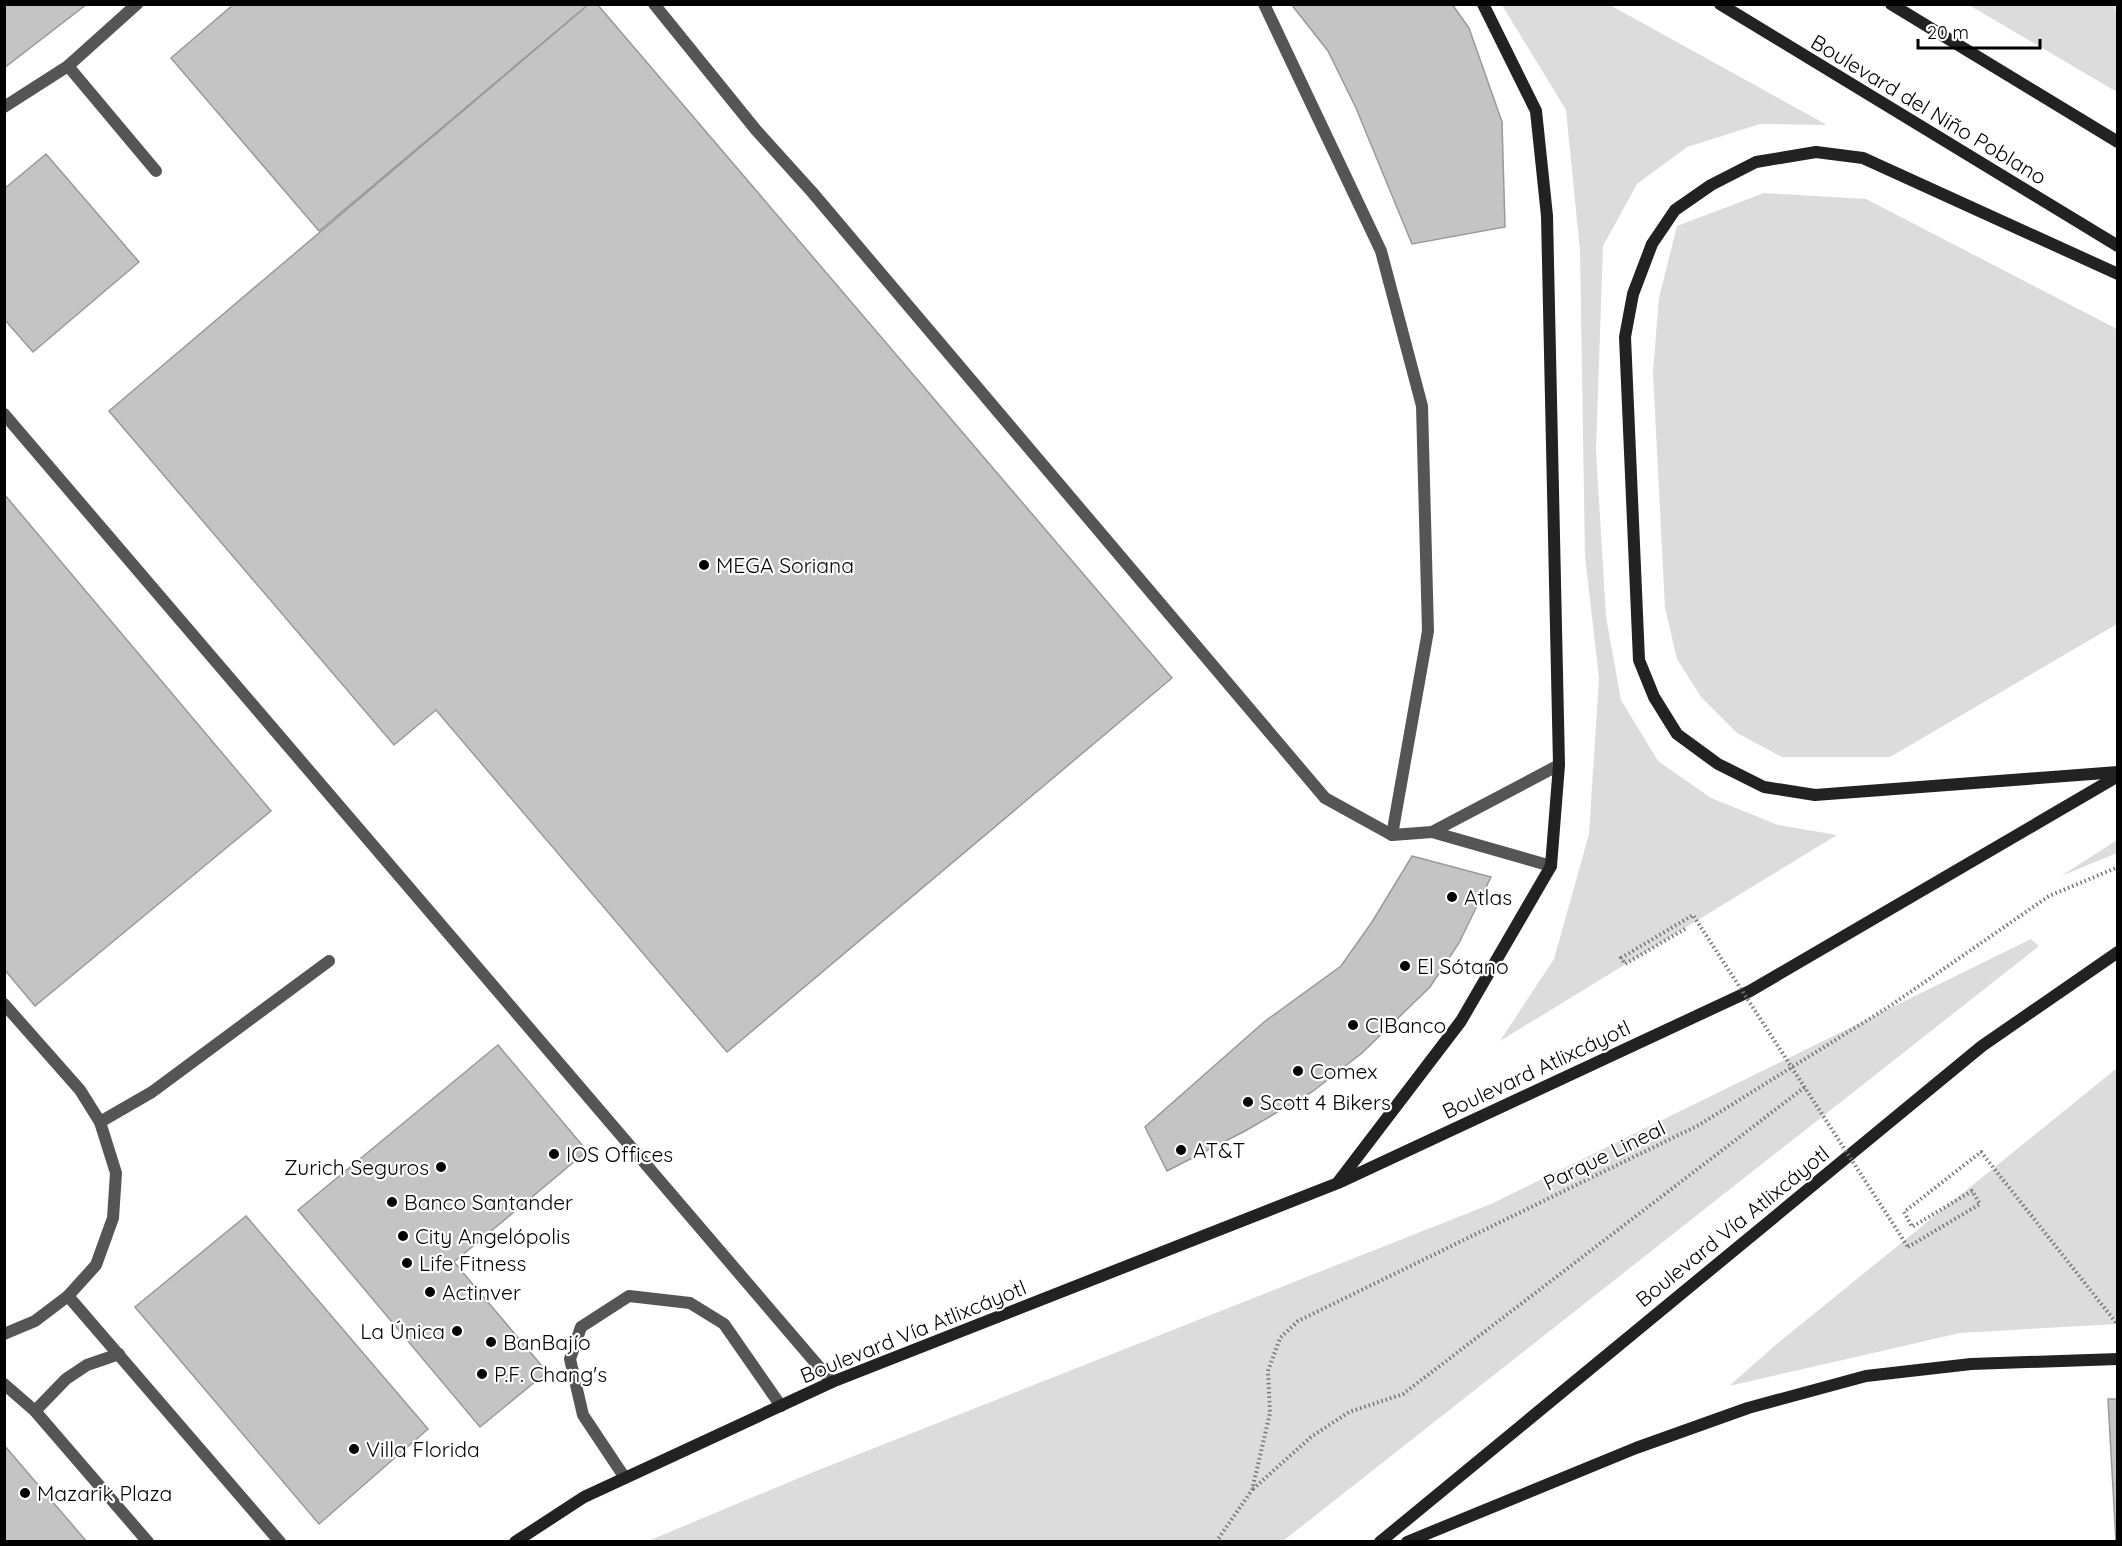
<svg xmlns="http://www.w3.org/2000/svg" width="2122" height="1546" font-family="Quicksand,sans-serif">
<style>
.green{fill:#dcdcdc}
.building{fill:#c4c4c4;stroke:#999;stroke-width:1.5}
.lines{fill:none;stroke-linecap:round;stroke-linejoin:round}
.path{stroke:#777;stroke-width:4;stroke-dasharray:1.5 3;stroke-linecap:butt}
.service{stroke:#555;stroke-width:12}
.secondary{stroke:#222;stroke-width:12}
.path-bridge{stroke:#777;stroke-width:4;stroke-dasharray:1.5 3;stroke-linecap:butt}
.poi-dot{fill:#000;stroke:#fff;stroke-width:2}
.labels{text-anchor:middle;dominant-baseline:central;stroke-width:4.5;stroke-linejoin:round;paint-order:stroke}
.street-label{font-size:21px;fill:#000;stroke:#fff}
.poi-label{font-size:21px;fill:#000;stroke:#fff;text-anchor:start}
</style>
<rect width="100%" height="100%" fill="#fff"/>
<g class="green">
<path d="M1502,5H1610L1827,125L1760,124L1687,147L1637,184L1603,246L1596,450L1606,617L1621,700L1658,761L1711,798L1778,825L1837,835L1500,1041L1554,959L1589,834L1599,678L1585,556L1580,251L1566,110Z"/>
<path d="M1969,5H2115L2118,27L2117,92Z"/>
<path d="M1764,193L1866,199L2117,329V624L1890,757H1782L1737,733L1701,697L1677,659L1665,608L1653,372L1659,298L1677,226Z"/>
<path d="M2117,840V853L2061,876Z"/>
<path d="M2031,939L2039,946L1283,1541H648L806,1475L1491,1204Z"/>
<path d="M2117,1068V1324L1960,1333L1729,1386L1778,1343Z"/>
</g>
<g class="building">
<path d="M4,4H87L4,68Z"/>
<path d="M234,4H589L319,231L171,58Z"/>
<path d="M589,4H597L1172,678L727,1052L436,710L394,745L109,411Z"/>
<path d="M1291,4H1452L1469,28L1502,122L1505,227L1412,244L1356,108L1328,51Z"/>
<path d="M46,154L139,262L33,352L4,319V189Z"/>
<path d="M4,494L271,811L35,1006L4,969Z"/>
<path d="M1412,856L1491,877L1459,943L1430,987L1362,1053L1312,1092L1245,1131L1167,1171L1145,1127L1264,1022L1341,966L1372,922Z"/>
<path d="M498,1045L587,1151L454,1262L547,1372L480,1427L298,1210Z"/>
<path d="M246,1216L428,1429L319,1524L135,1307Z"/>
<path d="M2108,1399H2118V1542H2116Z"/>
<path d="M4,1445L87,1542H4Z"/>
</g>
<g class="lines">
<g class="path">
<path d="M1908,1247L1980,1204L1972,1191L1912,1227L1904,1212L1981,1152L2118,1325"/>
<path d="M1253,1489L1311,1437L1349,1412L1403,1394L1805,1087"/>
<path d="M1216,1542L1252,1490L1270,1413L1268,1371L1280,1338L1298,1321L1699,1125L1890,1006L2049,896L2118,867"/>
</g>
<g class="service">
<path d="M654,4L756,130L812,192L1325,798L1392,835L1432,832L1559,765"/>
<path d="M1264,4L1381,251L1422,406L1428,631L1392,835"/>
<path d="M68,66L137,4"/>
<path d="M4,107L68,66L156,171"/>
<path d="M4,414L832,1382"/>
<path d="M1432,832L1551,866"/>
<path d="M4,1004L80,1090L100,1122L116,1173L113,1218L96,1265L68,1296L35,1321L4,1334"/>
<path d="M100,1122L152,1092L329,961"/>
<path d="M68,1296L280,1542"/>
<path d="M4,1384L35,1411L148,1542"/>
<path d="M35,1411L66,1379L87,1365L119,1354"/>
<path d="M625,1478L583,1415L570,1359L581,1327L629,1296L690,1303L724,1324L781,1406"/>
</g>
<g class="secondary">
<path d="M1720,4L2118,246"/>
<path d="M1891,4L2118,142"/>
<path d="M2118,274L1863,158L1816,152L1756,162L1711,185L1675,210L1652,244L1633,294L1625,337L1639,660L1654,697L1677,734L1718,764L1764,787L1815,795L2118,772"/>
<path d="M1339,1181L1461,1021L1551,866L1559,765L1547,216L1536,111L1483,4"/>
<path d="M515,1542L584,1497L832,1382L1338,1183L1750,991L2118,776"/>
<path d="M1380,1542L1982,1046L2118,952"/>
<path d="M1407,1542L1636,1448L1748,1408L1866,1376L1971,1364L2118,1359"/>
</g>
<path class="path-bridge" d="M1685,929L1625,964L1621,958L1693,915L1908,1247"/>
</g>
<g class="poi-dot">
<circle cx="704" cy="565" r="6"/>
<circle cx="1452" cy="897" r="6"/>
<circle cx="1405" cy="966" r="6"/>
<circle cx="1353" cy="1025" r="6"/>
<circle cx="1298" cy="1071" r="6"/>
<circle cx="1248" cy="1102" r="6"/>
<circle cx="1181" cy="1150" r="6"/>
<circle cx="554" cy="1154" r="6"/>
<circle cx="441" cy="1167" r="6"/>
<circle cx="392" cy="1202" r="6"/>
<circle cx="403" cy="1236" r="6"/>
<circle cx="407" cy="1263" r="6"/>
<circle cx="430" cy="1292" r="6"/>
<circle cx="457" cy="1331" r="6"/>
<circle cx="491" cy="1342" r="6"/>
<circle cx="482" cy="1374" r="6"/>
<circle cx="354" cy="1449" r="6"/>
<circle cx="25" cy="1493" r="6"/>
</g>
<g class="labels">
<g class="street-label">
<text transform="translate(1929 109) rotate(31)">Boulevard del Niño Poblano</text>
<text transform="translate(1536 1069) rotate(-25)">Boulevard Atlixcáyotl</text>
<text transform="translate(1604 1155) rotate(-26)">Parque Lineal</text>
<text transform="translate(1732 1226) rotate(-39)">Boulevard Vía Atlixcáyotl</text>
<text transform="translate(913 1331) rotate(-22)">Boulevard Vía Atlixcáyotl</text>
</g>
<g class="poi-label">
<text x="716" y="565">MEGA Soriana</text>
<text x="1464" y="897">Atlas</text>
<text x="1417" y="966">El Sótano</text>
<text x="1365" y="1025">CIBanco</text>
<text x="1310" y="1071">Comex</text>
<text x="1260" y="1102">Scott 4 Bikers</text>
<text x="1193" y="1150">AT&amp;T</text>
<text x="566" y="1154">IOS Offices</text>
<text x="429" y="1167" text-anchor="end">Zurich Seguros</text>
<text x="404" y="1202">Banco Santander</text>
<text x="415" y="1236">City Angelópolis</text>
<text x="419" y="1263">Life Fitness</text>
<text x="442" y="1292">Actinver</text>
<text x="445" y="1331" text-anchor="end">La Única</text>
<text x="503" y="1342">BanBajío</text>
<text x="494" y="1374">P.F. Chang's</text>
<text x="366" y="1449">Villa Florida</text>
<text x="37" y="1493">Mazarik Plaza</text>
</g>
</g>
<rect width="2122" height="1546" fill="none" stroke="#000000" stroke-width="12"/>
<path d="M1918 39v9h122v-9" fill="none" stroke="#000000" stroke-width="3"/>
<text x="1927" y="39" font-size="18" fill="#000000" stroke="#ffffff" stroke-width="4.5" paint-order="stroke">20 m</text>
</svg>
